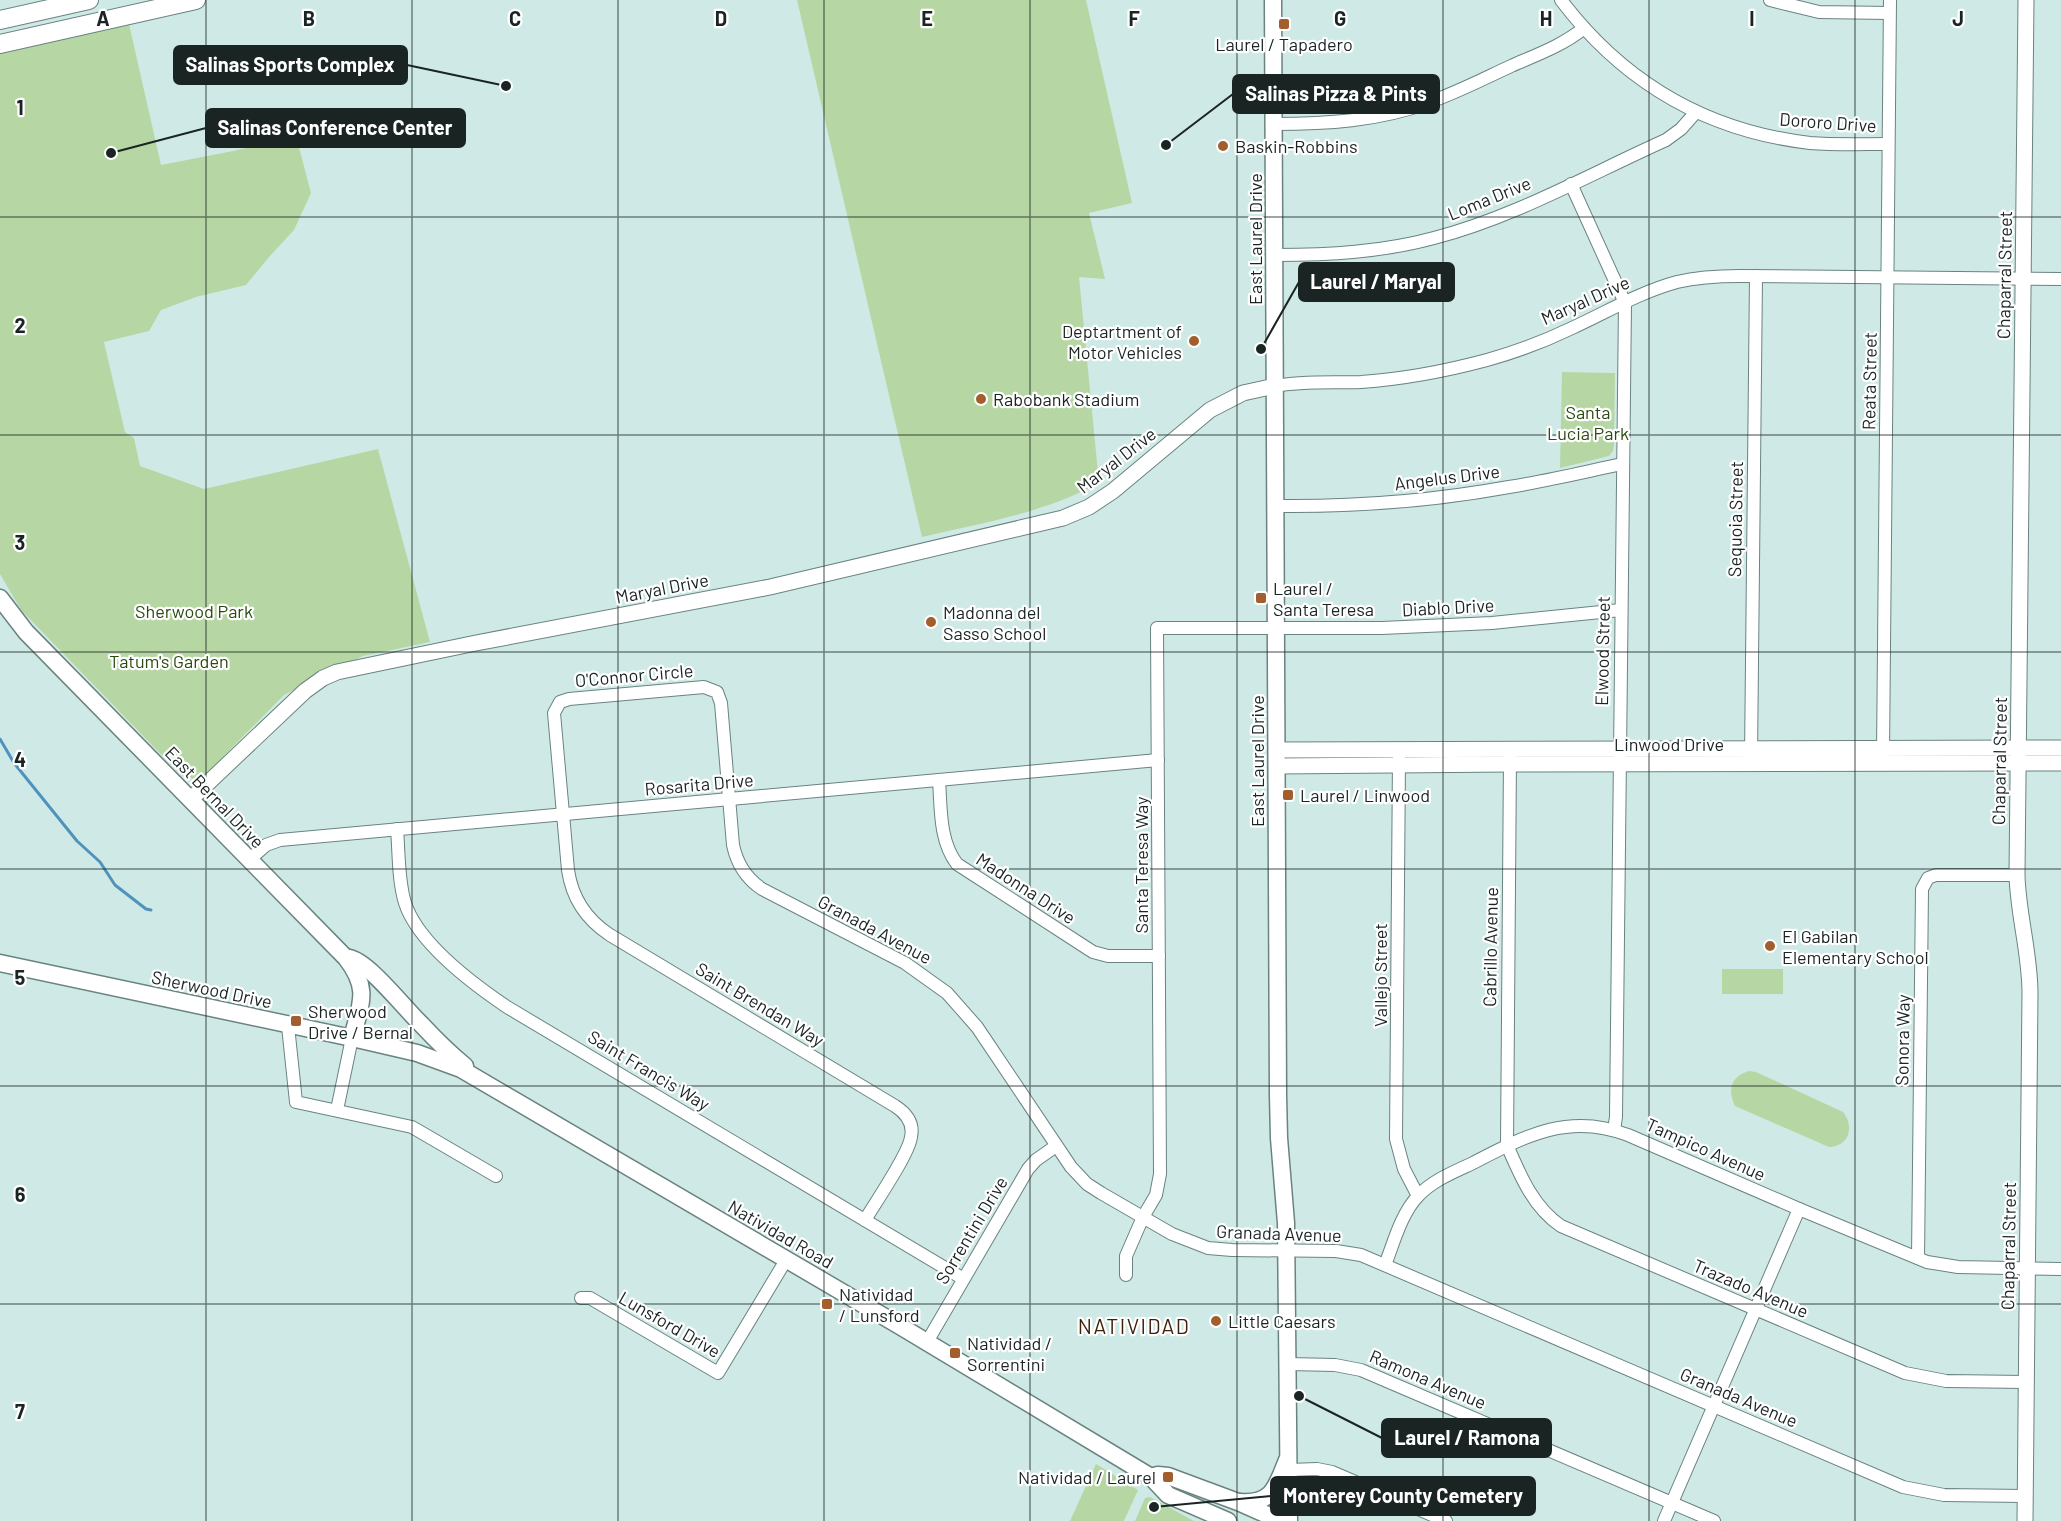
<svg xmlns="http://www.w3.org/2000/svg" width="2061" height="1521" font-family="Barlow,sans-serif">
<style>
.green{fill:#b6d7a3}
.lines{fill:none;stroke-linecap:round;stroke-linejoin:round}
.stream{stroke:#4f93bd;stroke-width:3}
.minor-casing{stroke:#6a8380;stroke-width:14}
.tertiary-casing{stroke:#6a8380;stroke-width:17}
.secondary-casing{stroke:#6a8380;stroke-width:19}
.primary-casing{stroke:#6a8380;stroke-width:20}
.minor{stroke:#fff;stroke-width:12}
.tertiary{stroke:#fff;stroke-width:15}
.secondary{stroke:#fff;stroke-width:16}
.primary{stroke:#fff;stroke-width:18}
.grid{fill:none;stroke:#1a2423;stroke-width:1.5;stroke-opacity:0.55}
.poi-dot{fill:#a25f2d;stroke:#fff;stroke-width:2}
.labels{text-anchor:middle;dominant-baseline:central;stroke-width:4.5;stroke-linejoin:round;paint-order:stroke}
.poi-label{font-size:18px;fill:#1a2423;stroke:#fff;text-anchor:start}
.street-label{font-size:18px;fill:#1a2423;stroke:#fff}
.park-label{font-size:18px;fill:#2b4a11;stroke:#fff}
.quarter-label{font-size:21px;letter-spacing:1.5px;fill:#402008;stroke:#fff}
.grid-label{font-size:20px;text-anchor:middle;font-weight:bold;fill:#1a2423;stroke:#fff;stroke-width:4.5;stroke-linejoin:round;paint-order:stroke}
.leader{fill:none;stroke:#1a2423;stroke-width:2}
.callout-dot{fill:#1a2423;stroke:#fff;stroke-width:2}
.callout{fill:#1a2423;stroke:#1a2423;stroke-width:2}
.callout-label{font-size:20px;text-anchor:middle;font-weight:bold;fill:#fff}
</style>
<rect width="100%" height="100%" fill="#cfeae6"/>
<g class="green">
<path d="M797,0H1086L1132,203L1089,213L1105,279L1079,277L1099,483C1044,513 982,523 922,537Z"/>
<path d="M129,24L161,165L233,151L296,136L311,193L294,230L269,257L246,285L196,297L161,310L149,331L104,342L125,432L134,438L140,466L204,489L378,449L430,642L363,656L284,695L204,776L193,779L181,775L21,610L0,574V51Z"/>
<path d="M1562,372L1615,373L1614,445L1613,451L1609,456L1560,468Z"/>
<rect x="1722" y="969" width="61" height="25"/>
<path d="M1749,1071L1756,1072L1843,1112C1855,1127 1849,1146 1829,1147L1735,1106C1727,1090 1731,1076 1749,1071Z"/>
<path d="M1096,1464L1138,1490L1124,1521H1070Z"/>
<path d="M1150,1497L1194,1521H1135L1145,1498Z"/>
</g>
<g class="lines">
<path class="stream" d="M0,739L14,763L77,841L100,862L115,885L146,909L151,910"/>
<g class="minor-casing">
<g id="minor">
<path d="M1561,0C1624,83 1707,131 1810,143C1836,145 1862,144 1888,144"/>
<path d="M1770,0L1819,12L1889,13"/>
<path d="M1274,124C1326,124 1378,121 1427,103C1456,93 1483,79 1511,66C1536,55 1562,46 1584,28"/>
<path d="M1571,184L1625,303L1616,1117L1614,1130"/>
<path d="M1275,255C1329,255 1382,252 1434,238C1515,217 1590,174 1666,140L1681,129L1696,112"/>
<path d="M1275,386C1303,381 1332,383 1361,382C1404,379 1446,371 1487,360C1516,352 1545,341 1572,328C1607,312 1640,292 1677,282C1698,277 1719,276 1740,276L2061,279"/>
<path d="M1275,506C1354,507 1432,501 1509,487C1547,481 1584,472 1622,464"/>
<path d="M1883,755L1890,0"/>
<path d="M1399,757L1396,1139L1404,1169L1418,1196"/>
<path d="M1510,757L1507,1145C1520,1175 1533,1207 1561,1226L1905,1373L1946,1381L2026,1382"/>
<path d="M1751,758L1756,276"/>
<path d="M939,780C941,807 939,841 957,864L1093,952L1108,956H1159"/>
<path d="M397,829C399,853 398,880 405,903C418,943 473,984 507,1007L962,1278"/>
<path d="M249,860L266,845L280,840L1158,760"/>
<path d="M288,1026L296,1102L412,1127L496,1176"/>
<path d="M337,1110L352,1038"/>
<path d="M865,1220C875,1203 909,1154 911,1137C914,1123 906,1113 895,1106L610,935C587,920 572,898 568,870L554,713L560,702L569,699L704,687L717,692L721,703L733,845C737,864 747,879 762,889L905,963L947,993L977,1027L1071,1167L1087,1184L1101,1193L1172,1234L1208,1248L1232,1250L1336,1251L1361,1255L1903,1487L1944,1495L2025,1496"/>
<path d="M1918,1258L1922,889L1928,878L1936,875H2017"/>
<path d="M1385,1265C1394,1242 1401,1214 1418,1196C1433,1180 1454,1172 1473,1163C1525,1136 1569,1112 1628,1135L1799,1209L1927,1262L1958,1267L2061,1269"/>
<path d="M1126,1275V1256L1143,1217L1156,1195L1160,1174L1157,628H1382L1492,623L1621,610"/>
<path d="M581,1298H590L718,1373L786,1260"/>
<path d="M927,1342L1028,1169L1036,1160L1056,1146"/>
<path d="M1288,1364L1335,1365L1361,1370L1714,1521"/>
<path d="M1289,1470L1317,1469L1332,1472L1446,1521"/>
<path d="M1664,1521L1799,1209"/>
</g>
</g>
<g class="tertiary-casing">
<g id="tertiary">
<path d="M1277,750L2061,748"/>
<path d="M1277,766L1510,764L2061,763"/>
<path d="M191,799L305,691L323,678L337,672L476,643L770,587L1063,518L1089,507L1113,491L1210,410L1243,393L1275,386"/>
<path d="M2025,1521L2030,993C2030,953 2018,915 2017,875L2026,0"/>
</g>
</g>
<g class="secondary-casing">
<g id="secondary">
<path d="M1273,0L1278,1095L1279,1138L1286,1223L1289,1521"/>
<path d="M0,598L26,632L346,958C370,989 361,1003 352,1038"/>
<path d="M349,958C368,961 405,1009 421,1024C435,1039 449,1053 465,1066"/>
<path d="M0,963L352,1038L417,1053L461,1069L900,1326L1151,1477L1168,1495L1228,1521"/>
<path d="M1151,1477L1158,1475L1168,1476L1238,1502L1281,1521"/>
<path d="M1240,1502C1273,1504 1276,1487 1287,1460"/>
</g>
</g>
<g class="primary-casing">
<g id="primary">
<path d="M0,20L89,0"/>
<path d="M0,44L196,0"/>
</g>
</g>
<use href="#minor" class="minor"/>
<use href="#tertiary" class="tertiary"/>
<use href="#secondary" class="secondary"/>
<use href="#primary" class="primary"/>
</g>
<path class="grid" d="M206,0V1521M412,0V1521M618,0V1521M824,0V1521M1030,0V1521M1237,0V1521M1443,0V1521M1649,0V1521M1855,0V1521M0,217H2061M0,435H2061M0,652H2061M0,869H2061M0,1086H2061M0,1304H2061"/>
<g class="poi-dot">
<rect x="1278" y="18" width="12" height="12" rx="3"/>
<circle cx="1223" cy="146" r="6"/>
<circle cx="1194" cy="341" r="6"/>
<circle cx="981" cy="399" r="6"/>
<rect x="1255" y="592" width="12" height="12" rx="3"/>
<circle cx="931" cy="622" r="6"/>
<rect x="1282" y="789" width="12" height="12" rx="3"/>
<circle cx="1770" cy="946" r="6"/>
<rect x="290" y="1015" width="12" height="12" rx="3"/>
<rect x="821" y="1298" width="12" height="12" rx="3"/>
<circle cx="1216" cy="1321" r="6"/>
<rect x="949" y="1347" width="12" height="12" rx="3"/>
<rect x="1162" y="1471" width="12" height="12" rx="3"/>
</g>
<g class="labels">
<g class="poi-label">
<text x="1284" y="44" text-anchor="middle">Laurel / Tapadero</text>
<text x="1235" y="146">Baskin-Robbins</text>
<text x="1182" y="331" text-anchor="end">Deptartment of<tspan x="1182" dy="21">Motor Vehicles</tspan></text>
<text x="993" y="399">Rabobank Stadium</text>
<text x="1273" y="588">Laurel /<tspan x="1273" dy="21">Santa Teresa</tspan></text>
<text x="943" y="612">Madonna del<tspan x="943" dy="21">Sasso School</tspan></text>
<text x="1300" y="795">Laurel / Linwood</text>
<text x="1782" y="936">El Gabilan<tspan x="1782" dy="21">Elementary School</tspan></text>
<text x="308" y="1011">Sherwood<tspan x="308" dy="21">Drive / Bernal</tspan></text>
<text x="839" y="1294">Natividad<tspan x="839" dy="21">/ Lunsford</tspan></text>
<text x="1228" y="1321">Little Caesars</text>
<text x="967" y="1343">Natividad /<tspan x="967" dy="21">Sorrentini</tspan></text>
<text x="1156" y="1477" text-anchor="end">Natividad / Laurel</text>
</g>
<g class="street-label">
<text transform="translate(1828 122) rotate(4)">Dororo Drive</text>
<text transform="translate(1489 198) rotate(-22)">Loma Drive</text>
<text transform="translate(1255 239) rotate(-90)">East Laurel Drive</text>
<text transform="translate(2004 275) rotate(-89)">Chaparral Street</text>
<text transform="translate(1585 300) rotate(-24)">Maryal Drive</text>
<text transform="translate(1869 381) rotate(-89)">Reata Street</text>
<text transform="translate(1116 460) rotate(-38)">Maryal Drive</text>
<text transform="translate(1447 477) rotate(-7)">Angelus Drive</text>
<text transform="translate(1735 519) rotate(-89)">Sequoia Street</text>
<text transform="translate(662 588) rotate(-11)">Maryal Drive</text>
<text transform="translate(1448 607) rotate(-3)">Diablo Drive</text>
<text transform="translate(1602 651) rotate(-89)">Elwood Street</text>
<text transform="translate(634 675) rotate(-5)">O'Connor Circle</text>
<text x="1669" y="744">Linwood Drive</text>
<text transform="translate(1257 761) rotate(-90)">East Laurel Drive</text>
<text transform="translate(1999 761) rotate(-89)">Chaparral Street</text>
<text transform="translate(699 784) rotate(-5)">Rosarita Drive</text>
<text transform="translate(215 797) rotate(46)">East Bernal Drive</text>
<text transform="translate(1141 865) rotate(-90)">Santa Teresa Way</text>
<text transform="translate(1026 888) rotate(33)">Madonna Drive</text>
<text transform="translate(875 929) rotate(28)">Granada Avenue</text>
<text transform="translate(1490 947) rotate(-89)">Cabrillo Avenue</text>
<text transform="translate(1380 975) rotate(-90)">Vallejo Street</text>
<text transform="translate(212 989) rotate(12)">Sherwood Drive</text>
<text transform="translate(760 1004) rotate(31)">Saint Brendan Way</text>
<text transform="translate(1902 1040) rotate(-89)">Sonora Way</text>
<text transform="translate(649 1070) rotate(31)">Saint Francis Way</text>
<text transform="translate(1706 1149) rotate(24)">Tampico Avenue</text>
<text transform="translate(971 1230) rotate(-59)">Sorrentini Drive</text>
<text transform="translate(1279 1233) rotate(2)">Granada Avenue</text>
<text transform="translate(781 1234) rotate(30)">Natividad Road</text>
<text transform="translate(2008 1246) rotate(-89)">Chaparral Street</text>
<text transform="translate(1751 1288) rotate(23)">Trazado Avenue</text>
<text transform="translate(670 1324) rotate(30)">Lunsford Drive</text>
<text transform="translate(1428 1379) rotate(23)">Ramona Avenue</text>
<text transform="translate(1739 1397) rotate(23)">Granada Avenue</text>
</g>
<g class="park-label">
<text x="1588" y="412">Santa<tspan x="1588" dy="21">Lucia Park</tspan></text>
<text x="194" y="611">Sherwood Park</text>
<text x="169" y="661">Tatum's Garden</text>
</g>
<g class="quarter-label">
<text x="1134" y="1325">NATIVIDAD</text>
</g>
</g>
<g class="grid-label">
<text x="103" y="26">A</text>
<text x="309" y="26">B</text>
<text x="515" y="26">C</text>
<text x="721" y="26">D</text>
<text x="927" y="26">E</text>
<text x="1134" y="26">F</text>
<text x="1340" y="26">G</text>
<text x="1546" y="26">H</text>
<text x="1752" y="26">I</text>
<text x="1958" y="26">J</text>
<text x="20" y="115">1</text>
<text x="20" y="333">2</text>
<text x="20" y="550">3</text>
<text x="20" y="767">4</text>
<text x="20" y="985">5</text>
<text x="20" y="1202">6</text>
<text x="20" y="1419">7</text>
</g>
<path class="leader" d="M506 86L407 65M1166 145L1233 94M111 153L206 128M1261 349L1299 282M1299 1396L1382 1438M1154 1507L1271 1496"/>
<g class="callout-dot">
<circle cx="506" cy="86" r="6"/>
<circle cx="1166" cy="145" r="6"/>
<circle cx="111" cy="153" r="6"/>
<circle cx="1261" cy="349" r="6"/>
<circle cx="1299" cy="1396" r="6"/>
<circle cx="1154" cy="1507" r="6"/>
</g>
<g class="callout">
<rect x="174" y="46" width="233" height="38" rx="6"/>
<rect x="1233" y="75" width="206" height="38" rx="6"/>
<rect x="206" y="109" width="259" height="38" rx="6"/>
<rect x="1299" y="263" width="155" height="38" rx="6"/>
<rect x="1382" y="1419" width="169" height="38" rx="6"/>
<rect x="1271" y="1477" width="264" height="38" rx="6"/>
</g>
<g class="callout-label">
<text x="290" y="72">Salinas Sports Complex</text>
<text x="1336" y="101">Salinas Pizza &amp; Pints</text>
<text x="335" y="135">Salinas Conference Center</text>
<text x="1376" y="289">Laurel / Maryal</text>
<text x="1467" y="1445">Laurel / Ramona</text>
<text x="1403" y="1503">Monterey County Cemetery</text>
</g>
</svg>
